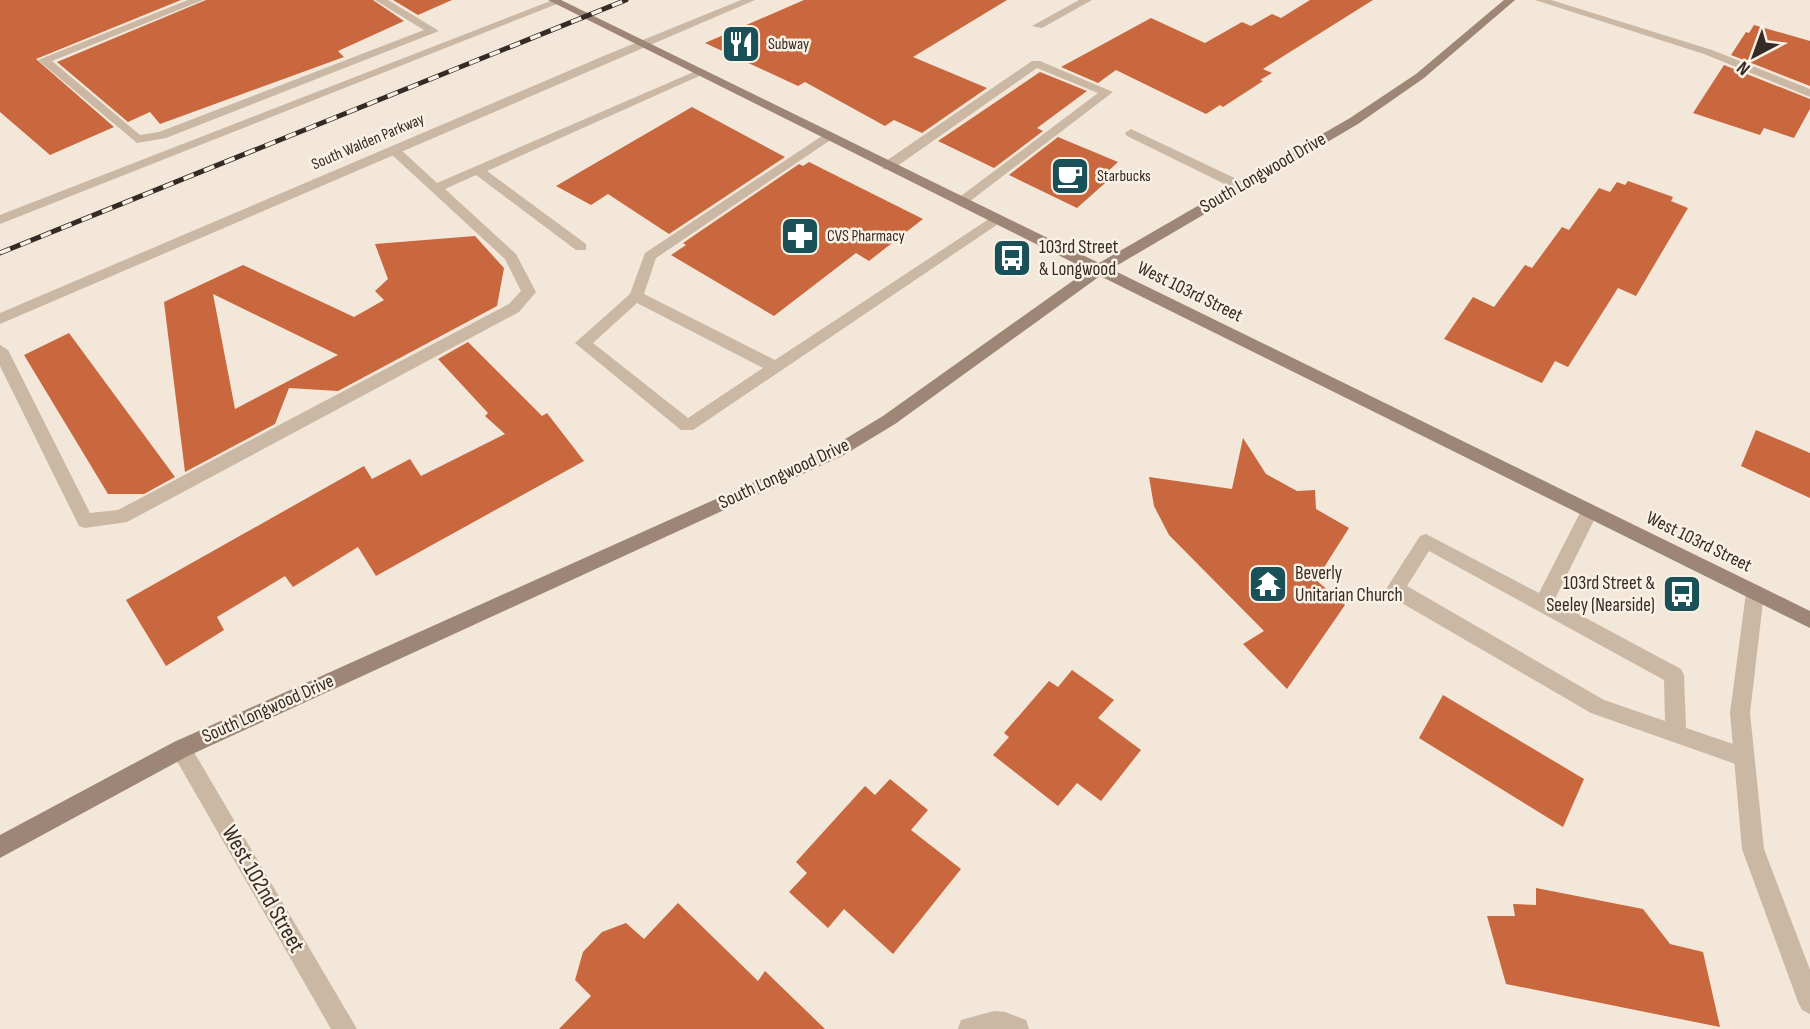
<svg xmlns="http://www.w3.org/2000/svg" width="1810" height="1029" font-family="'Sofia Sans Condensed',sans-serif">
<style>
.building{fill:#c9673e;fill-rule:evenodd}
.lines{fill:none;stroke-linecap:round;stroke-linejoin:round}
.lane{fill:#cab7a4;fill-rule:evenodd}
.street{fill:#cab7a4;fill-rule:evenodd}
.secondary{fill:#9d8675;fill-rule:evenodd}
.rail-casing{stroke:#352b26;stroke-width:5}
.rail{stroke:#f9f1e4;stroke-width:3.5;stroke-dasharray:11;stroke-linecap:butt}
.labels{text-anchor:middle;dominant-baseline:central;stroke-width:5;stroke-linejoin:round;paint-order:stroke}
.far-poi-label{font-size:16px;fill:#352b26;stroke:#f9f1e4;text-anchor:start}
.far-street-label{font-size:16px;fill:#352b26;stroke:#f9f1e4}
.street-label{font-size:19px;fill:#352b26;stroke:#f9f1e4}
.poi-label{font-size:19px;fill:#352b26;stroke:#f9f1e4;text-anchor:start}
.near-street-label{font-size:23px;fill:#352b26;stroke:#f9f1e4}
</style>
<rect width="100%" height="100%" fill="#f2e7d8"/>
<g class="building">
<path d="M0,0H181L36,59L114,127L50,155L0,112Z"/>
<path d="M206,0H373L404,21L338,51L344,57L160,124L150,112L128,122L57,62Z"/>
<path d="M393,0H452L418,15Z"/>
<path d="M804,0H1007L913,57L987,88L922,133L894,120L885,126L805,82L798,86L705,43Z"/>
<path d="M1310,0H1373L1263,69L1272,73L1260,80L1263,81L1223,107L1220,105L1206,114L1116,70L1098,83L1061,67L1151,18L1205,43L1242,22L1251,26L1272,14L1281,18Z"/>
<path d="M1754,25L1810,41V86L1731,55L1746,32L1749,33Z"/>
<path d="M1724,65L1810,99V109L1794,138L1764,128L1760,135L1693,113Z"/>
<path d="M1040,72L1087,91L1037,128L1043,131L994,168L938,141Z"/>
<path d="M692,107L785,157L669,234L608,194L591,205L556,186Z"/>
<path d="M1058,137L1118,162L1106,173L1113,176L1077,208L1009,175Z"/>
<path d="M809,162L923,219L869,261L856,253L774,316L671,255L686,245L683,243L799,164L803,166Z"/>
<path d="M1628,181L1673,197L1671,201L1688,208L1636,296L1618,288L1568,367L1555,361L1542,383L1444,339L1473,297L1494,307L1525,265L1532,268L1562,227L1569,230L1599,188L1610,192L1617,182L1625,185Z"/>
<path d="M475,236L504,268L497,306L338,391L289,388L275,424L185,472L164,302L243,265L354,317L384,300L375,291L388,279L375,244ZM213,294L338,355L235,409Z"/>
<path d="M69,333L175,477L144,494H108L24,355Z"/>
<path d="M468,342L542,416L547,413L584,461L376,576L358,547L293,587L285,576L217,617L224,630L166,666L126,600L364,466L372,479L410,459L421,476L505,434L485,416L488,413L438,359Z"/>
<path d="M1756,430L1810,453V498L1741,466Z"/>
<path d="M1243,438L1266,474L1297,491L1315,490L1316,509L1349,528L1316,580L1345,605L1287,689L1243,644L1264,631L1169,535L1154,506L1149,477L1232,489Z"/>
<path d="M1072,670L1114,700L1098,718L1141,750L1101,801L1077,783L1058,806L993,755L1009,737L1004,733L1049,681L1058,687Z"/>
<path d="M1443,695L1584,779L1563,827L1419,738Z"/>
<path d="M890,779L928,810L911,830L961,869L893,954L844,909L828,928L789,892L807,873L796,862L865,786L875,795Z"/>
<path d="M1536,888L1643,909L1670,944L1703,952L1720,1027L1506,984L1487,916H1515L1513,904L1536,905Z"/>
<path d="M678,903L758,981L765,971L825,1029H559L591,996L575,980L583,952L602,932L626,923L644,939Z"/>
</g>
<g class="lines">
<g class="lane">
<path d="M188,0H203L52,61L140,135L159,132L424,30L375,0H388L439,31L166,138L137,143L38,60Z"/>
<path d="M553,0L562,2L0,224V215Z"/>
<path d="M1079,0H1092L1042,28L1032,26Z"/>
<path d="M1535,0H1551L1712,50L1810,89V97L1704,54Z"/>
<path d="M1032,61H1040L1113,92L965,205L960,206L953,202L1098,93L1037,68L893,169H883V163Z"/>
<path d="M696,71L706,73L487,171L586,244V250H576L476,175L445,189L516,254L536,292L519,312L127,522L85,528L79,526L0,366V345L8,350L90,513L118,510L509,304L521,291L505,259L390,153V147H398L437,183Z"/>
<path d="M1131,129L1245,183L1247,186L1240,190L1235,189L1127,136L1125,133Z"/>
<path d="M828,132L834,136L832,139L656,258L644,294L775,360L992,217H1002L1004,220L693,430H681L575,343L630,294L645,253ZM637,303L763,368L688,418L593,343Z"/>
<path d="M1589,505L1595,507L1598,512L1554,601L1681,669L1684,675L1686,728L1751,750L1754,757L1751,764L1744,767L1591,713L1388,595L1386,589L1420,536L1426,534L1539,593L1583,507ZM1429,551L1664,680L1665,721L1604,700L1407,586Z"/>
<path d="M994,1011L1005,1012L1026,1020L1029,1029H958L961,1020Z"/>
</g>
<g class="street">
<path d="M741,0H755L0,324V313L606,55Z"/>
<path d="M1755,585L1762,587L1764,593L1750,713L1764,849L1810,970V1014L1802,1010L1798,1002L1742,849L1730,713L1746,593L1748,587Z"/>
<path d="M181,739L188,742L357,1029H331L174,756L171,749L174,742Z"/>
</g>
<path class="secondary" d="M548,0H561L1099,263L1350,118L1416,74L1504,0H1515L1424,78L1358,124L1111,269L1810,611V628L1100,276L895,424L844,455L188,756L0,858V835L174,742L832,447L883,416L1088,270Z"/>
<g class="rail-casing">
<path id="rail" d="M0,253L626,0"/>
</g>
<use href="#rail" class="rail"/>
</g>
<defs>
<g id="restaurant-square" transform="scale(2.0125)"><rect x="-9" y="-9" width="18" height="18" rx="4" fill="#1a5057" stroke="#f9f1e4"/><path d="M-5-6h1v4h1v-4h1v4h1v-4h1v5L-1.5 .5V6h-2V.5L-5-1ZM5-6V6H3V1.5H1.5Q1.5-4 5-6Z" fill="#fff"/></g>
<g id="cafe-square" transform="scale(2.0125)"><rect x="-9" y="-9" width="18" height="18" rx="4" fill="#1a5057" stroke="#f9f1e4"/><path d="M-5.5-4.5H6V0H3Q3 3.5 0 3.5H-2.5Q-5.5 3.5-5.5 0ZM3-3.2v2h1.7v-2ZM-6 4.5H4V6H-6Z" fill="#fff"/></g>
<g id="pharmacy-square" transform="scale(2.0125)"><rect x="-9" y="-9" width="18" height="18" rx="4" fill="#1a5057" stroke="#f9f1e4"/><path d="M-2-6h4v4h4v4h-4v4h-4v-4h-4v-4h4Z" fill="#fff"/></g>
<g id="bus-square" transform="scale(2.0125)"><rect x="-9" y="-9" width="18" height="18" rx="4" fill="#1a5057" stroke="#f9f1e4"/><path d="M-5-6H5V4H4V6H2V4H-2V6H-4V4H-5ZM-3.5-4V0h7V-4ZM-3.5 1.2v1.5H-2V1.2ZM2 1.2v1.5H3.5V1.2Z" fill="#fff"/></g>
<g id="temple-square" transform="scale(2.0125)"><rect x="-9" y="-9" width="18" height="18" rx="4" fill="#1a5057" stroke="#f9f1e4"/><path d="M0-6L5-2H3V0L6.5 2.5H4V6H1.5V3h-3V6H-4V2.5H-6.5L-3 0V-2H-5Z" fill="#fff"/></g>
</defs>
<g fill-rule="evenodd">
<use href="#restaurant-square" x="741" y="44"/>
<use href="#cafe-square" x="1070" y="176"/>
<use href="#pharmacy-square" x="800" y="236"/>
<use href="#bus-square" x="1012" y="258"/>
<use href="#temple-square" x="1268" y="584"/>
<use href="#bus-square" x="1682" y="594"/>
</g>
<g class="labels">
<g class="far-poi-label">
<text x="768" y="44">Subway</text>
<text x="1097" y="176">Starbucks</text>
<text x="827" y="236">CVS Pharmacy</text>
</g>
<g class="far-street-label">
<text transform="translate(368 142) rotate(-23)">South Walden Parkway</text>
</g>
<g class="street-label">
<text transform="translate(1263 173) rotate(-30)">South Longwood Drive</text>
<text transform="translate(1190 292) rotate(26)">West 103rd Street</text>
<text transform="translate(784 474) rotate(-25)">South Longwood Drive</text>
<text transform="translate(1699 542) rotate(26)">West 103rd Street</text>
<text transform="translate(268 709) rotate(-24)">South Longwood Drive</text>
</g>
<g class="poi-label">
<text x="1039" y="247">103rd Street<tspan x="1039" dy="22">&amp; Longwood</tspan></text>
<text x="1295" y="573">Beverly<tspan x="1295" dy="22">Unitarian Church</tspan></text>
<text x="1655" y="583" text-anchor="end">103rd Street &amp;<tspan x="1655" dy="22">Seeley (Nearside)</tspan></text>
</g>
<g class="near-street-label">
<text transform="translate(263 889) rotate(60)">West 102nd Street</text>
</g>
</g>
<g transform="translate(1754 56) rotate(221)" stroke="#f9f1e4" stroke-width="5" paint-order="stroke">
<path d="M0-5L12 26L0 18L-12 26Z" fill="#352b26"/>
<text y="-10" font-size="19" font-weight="bold" text-anchor="middle" fill="#352b26">N</text>
</g>
</svg>
